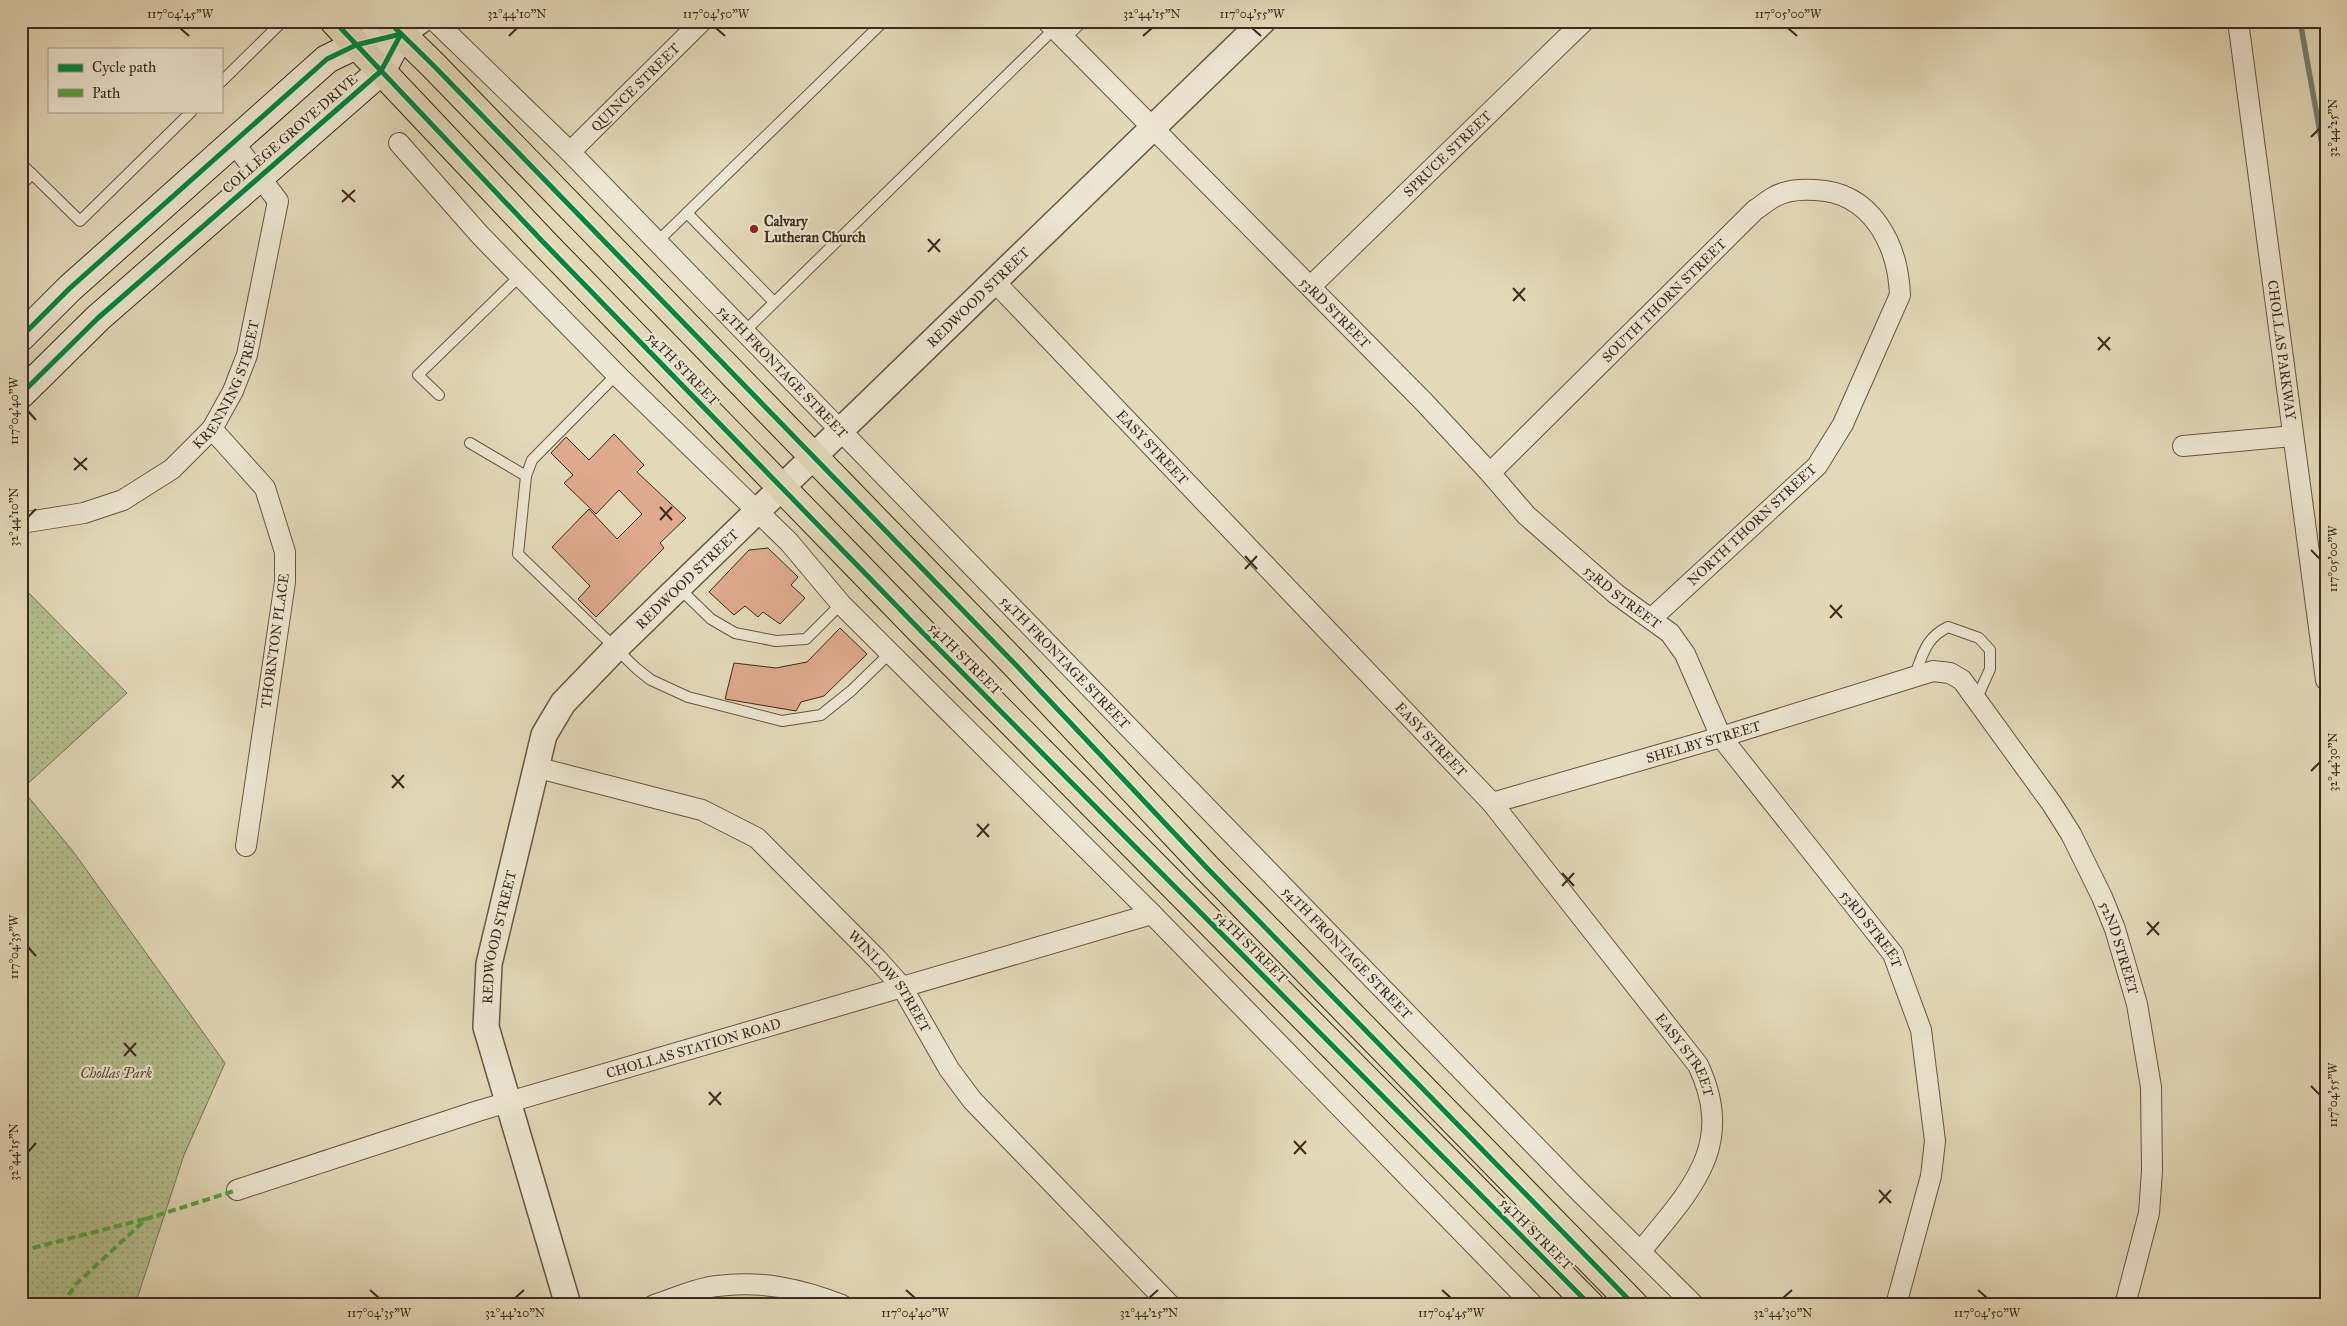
<svg xmlns="http://www.w3.org/2000/svg" width="2347" height="1326" font-family="'IM FELL Great Primer',serif">
<style>
.park{fill:url(#park-dots);stroke:#787456}
.lines{fill:none;stroke-linecap:round;stroke-linejoin:round}
.stream{stroke:#728171;stroke-width:5.5}
.building{fill:#dea98d;stroke:#3d2a1d}
.service-casing{stroke:#665644;stroke-width:12}
.minor-casing{stroke:#665644;stroke-width:22}
.tertiary-casing{stroke:#665644;stroke-width:28}
.secondary-casing{stroke:#3d2a1d;stroke-width:30}
.primary-casing{stroke:#3d2a1d;stroke-width:30}
.service{stroke:#ede6d2;stroke-width:10}
.minor{stroke:#ede6d2;stroke-width:20}
.tertiary{stroke:#ede6d2;stroke-width:25}
.secondary{stroke:#ede6d2;stroke-width:28}
.primary{stroke:#e3d9b9;stroke-width:28}
.quiet{stroke:#54a441;stroke-width:4;stroke-dasharray:8 4;stroke-linecap:butt}
.cycleway-casing{stroke:#ede6d2;stroke-width:8}
.cycleway{stroke:#00873e;stroke-width:5}
.ticks{fill:none;stroke:#3d2a1d;stroke-width:2}
.poi-dot{fill:#8f2418;stroke:#ede6d2;stroke-width:2}
.labels{text-anchor:middle;dominant-baseline:central;stroke-width:4.5;stroke-linejoin:round;paint-order:stroke}
.street-label{font-size:14px;fill:#3d2a1d;stroke:#ede6d2}
.poi-label{font-size:14px;font-weight:bold;fill:#3d2a1d;stroke:#ede6d2;text-anchor:start}
.park-label{font-size:14px;font-style:italic;fill:#554834;stroke:#ede6d2}
.neatline{fill:none;stroke:#3d2a1d;stroke-width:2}
.ticks-label{font-size:12px;text-anchor:middle;fill:#3d2a1d}
</style>
<defs>
<pattern id="park-dots" width="8" height="8" patternUnits="userSpaceOnUse" patternTransform="scale(1.25)"><rect width="8" height="8" fill="#b4bf8f"/><path d="M2 2h.1M6 6h.1" fill="none" stroke="#949b74" stroke-width="1.8" stroke-linecap="round"/></pattern>
</defs>
<rect width="100%" height="100%" fill="#e3d9b9"/>
<filter id="stains"><feTurbulence type="fractalNoise" baseFrequency=".004" numOctaves="4"/><feColorMatrix values="0 0 0 0 .2 0 0 0 0 .09 0 0 0 0 .02 0 0 0 .5 -.17"/></filter>
<radialGradient id="worn" r=".72"><stop offset=".6" stop-color="#630" stop-opacity="0"/><stop offset="1" stop-color="#630" stop-opacity=".3"/></radialGradient>
<path class="park" d="M21,585L127,693L22,789L75,854L225,1063L184,1155L135,1305H21Z"/>
<g class="lines">
<path class="stream" d="M2300,21L2326,166"/>
</g>
<g class="building">
<path d="M614,434L644,465L637,472L686,518L660,543L664,548L596,617L578,599L590,586L552,547L589,509L617,539L642,514L619,490L596,514L564,483L573,475L551,453L566,437L589,460Z"/>
<path d="M768,548L798,577L791,585L805,598L780,624L763,612L758,617L745,606L734,615L709,592L749,550Z"/>
<path d="M840,628L867,654L824,696L801,702L796,711L725,699L734,663L776,668L807,662Z"/>
</g>
<g class="lines">
<g class="service-casing">
<g id="service">
<path d="M1064,39L1083,21"/>
<path d="M221,82L283,21"/>
<path d="M21,164L32,174L21,185"/>
<path d="M32,174L80,221L192,111"/>
<path d="M687,213L774,302"/>
<path d="M657,242L884,21"/>
<path d="M744,332L1054,29"/>
<path d="M616,375L532,460L526,476L518,554L637,669L651,680L688,697L782,721L821,715L851,691L890,653"/>
<path d="M439,395L418,375L520,276"/>
<path d="M470,443L526,476"/>
<path d="M679,588L711,619L735,633L776,641L806,639L841,604"/>
<path d="M1914,677C1923,655 1925,638 1948,627L1979,638L1990,650V669L1977,698"/>
</g>
</g>
<g class="minor-casing">
<g id="minor">
<path id="s1" d="M435,21L570,152L1577,1189L1694,1305"/>
<path id="s2" d="M1047,21L1424,402L1490,473L1526,515L1616,594L1670,633L1685,654L1721,737L1893,954L1921,1030L1935,1141L1931,1176L1896,1305"/>
<path id="s3" d="M2238,21L2326,680"/>
<path d="M399,143L480,235L520,276L621,379L789,542L841,604L1152,914L1533,1305"/>
<path id="s4" d="M570,152L702,21"/>
<path id="s5" d="M995,282L1492,803L1698,1065C1737,1147 1689,1191 1641,1251"/>
<path id="s6" d="M1311,286L1584,21"/>
<path d="M212,429L265,488L285,552V582L246,846"/>
<path d="M2183,446L2293,436"/>
<path id="s7" d="M1490,473L1755,210C1761,206 1767,201 1774,197C1786,190 1802,189 1815,190C1872,192 1898,245 1900,295L1843,424L1817,466L1652,618"/>
<path id="s8" d="M21,523L84,513L123,500L172,469L212,429L233,391L247,355L278,201L234,143"/>
<path id="s9" d="M535,767L702,810L757,838L877,959L902,987L949,1069L972,1100L1170,1305"/>
<path id="s10" d="M1492,803L1721,737L1933,671L1950,673L1962,680L2052,804L2071,834L2102,897L2115,929L2137,1004L2151,1087L2152,1171L2149,1213L2125,1305"/>
<path id="s11" d="M237,1190L478,1111L1152,914"/>
<path d="M654,1305C674,1299 696,1288 717,1286C761,1280 801,1289 842,1305"/>
</g>
</g>
<g class="tertiary-casing">
<g id="tertiary">
<path d="M401,34L420,21"/>
<path id="s12" d="M568,1305L486,1027L489,964L544,735L563,703L615,649L1263,21"/>
</g>
</g>
<g class="secondary-casing">
<g id="secondary">
<path d="M21,337L70,288L327,59L356,45L401,34"/>
<path d="M21,394L98,318L381,71L401,34"/>
</g>
</g>
<g class="primary-casing">
<g id="primary">
<path d="M334,21L544,243L922,632L1590,1305"/>
<path d="M388,21L433,65L1015,664L1207,868L1634,1305"/>
</g>
</g>
<use href="#service" class="service"/>
<use href="#minor" class="minor"/>
<use href="#tertiary" class="tertiary"/>
<use href="#secondary" class="secondary"/>
<use href="#primary" class="primary"/>
<g class="quiet">
<path d="M21,1251L145,1219"/>
<path d="M62,1305L76,1284L146,1219L237,1190"/>
</g>
<g class="cycleway-casing">
<g id="cycleway">
<path d="M334,21L544,243L922,632L1590,1305"/>
<path d="M388,21L433,65L1015,664L1207,868L1634,1305"/>
<path d="M21,337L70,288L327,59L356,45L401,34"/>
<path d="M21,394L98,318L381,71L401,34"/>
</g>
</g>
<use href="#cycleway" class="cycleway"/>
</g>
<path class="ticks" d="M180,28L189,36M716,28L725,36M1252,28L1261,36M1788,28L1797,36M509,36L517,28M1143,36L1152,28M2311,137L2320,128M342,190L355,202M342,202L355,190M928,239L940,252M928,252L940,239M1513,288L1525,301M1513,301L1525,288M2098,337L2110,350M2098,350L2110,337M28,411L36,420M74,458L87,470M74,470L87,458M660,507L672,520M28,517L36,509M660,520L672,507M2311,550L2320,559M1245,556L1257,569M1245,569L1257,556M1830,605L1842,618M1830,618L1842,605M2311,771L2320,762M392,775L404,788M392,788L404,775M977,824L989,837M977,837L989,824M1562,873L1574,886M1562,886L1574,873M2147,922L2159,935M2147,935L2159,922M28,947L36,956M124,1043L136,1056M124,1056L136,1043M2311,1086L2320,1095M709,1092L721,1105M709,1105L721,1092M1294,1141L1306,1154M28,1152L36,1143M1294,1154L1306,1141M1879,1190L1891,1203M1879,1203L1891,1190M370,1290L379,1298M906,1290L915,1298M1442,1290L1451,1298M1978,1290L1987,1298M515,1298L524,1290M1149,1298L1158,1290M1783,1298L1792,1290"/>
<circle class="poi-dot" cx="754" cy="229" r="5"/>
<g class="labels">
<g class="street-label">
<text stroke="none"><textPath href="#s4" startOffset="92">QUINCE STREET</textPath></text>
<text transform="translate(290 134) rotate(-41)">COLLEGE GROVE DRIVE</text>
<text stroke="none"><textPath href="#s6" startOffset="190">SPRUCE STREET</textPath></text>
<text stroke="none"><textPath href="#s12" startOffset="1206">REDWOOD STREET</textPath></text>
<text stroke="none"><textPath href="#s7" startOffset="245">SOUTH THORN STREET</textPath></text>
<text stroke="none"><textPath href="#s2" startOffset="410">53RD STREET</textPath></text>
<text stroke="none"><textPath href="#s3" startOffset="332">CHOLLAS PARKWAY</textPath></text>
<text transform="translate(683 369) rotate(46)">54TH STREET</text>
<text stroke="none"><textPath href="#s1" startOffset="494">54TH FRONTAGE STREET</textPath></text>
<text stroke="none"><textPath href="#s8" startOffset="266">KRENNING STREET</textPath></text>
<text stroke="none"><textPath href="#s5" startOffset="228">EASY STREET</textPath></text>
<text transform="translate(1752 525) rotate(-43)">NORTH THORN STREET</text>
<text stroke="none"><textPath href="#s12" startOffset="801">REDWOOD STREET</textPath></text>
<text stroke="none"><textPath href="#s2" startOffset="815">53RD STREET</textPath></text>
<text transform="translate(275 641) rotate(-82)">THORNTON PLACE</text>
<text transform="translate(965 659) rotate(45)">54TH STREET</text>
<text stroke="none"><textPath href="#s1" startOffset="899">54TH FRONTAGE STREET</textPath></text>
<text stroke="none"><textPath href="#s5" startOffset="632">EASY STREET</textPath></text>
<text stroke="none"><textPath href="#s10" startOffset="220">SHELBY STREET</textPath></text>
<text stroke="none"><textPath href="#s2" startOffset="1235">53RD STREET</textPath></text>
<text stroke="none"><textPath href="#s12" startOffset="381">REDWOOD STREET</textPath></text>
<text transform="translate(1251 947) rotate(45)">54TH STREET</text>
<text stroke="none"><textPath href="#s10" startOffset="804">52ND STREET</textPath></text>
<text stroke="none"><textPath href="#s1" startOffset="1304">54TH FRONTAGE STREET</textPath></text>
<text stroke="none"><textPath href="#s9" startOffset="430">WINLOW STREET</textPath></text>
<text stroke="none"><textPath href="#s11" startOffset="478">CHOLLAS STATION ROAD</textPath></text>
<text stroke="none"><textPath href="#s5" startOffset="1038">EASY STREET</textPath></text>
<text transform="translate(1536 1234) rotate(45)">54TH STREET</text>
</g>
<g class="poi-label">
<text x="764" y="221">Calvary<tspan x="764" dy="16">Lutheran Church</tspan></text>
</g>
<g class="park-label">
<text x="116" y="1073">Chollas Park</text>
</g>
</g>
<rect width="2347" height="1326" fill="none" stroke="#e3d9b9" stroke-width="55"/>
<rect x="48" y="48" width="175" height="65" fill="#ede6d2" stroke="#a79b8a"/>
<rect x="58" y="64" width="25" height="8" fill="#00873e" stroke="#a79b8a"/>
<text x="92" y="72" font-size="15" fill="#3d2a1d">Cycle path</text>
<rect x="58" y="89" width="25" height="8" fill="#54a441" stroke="#a79b8a"/>
<text x="92" y="98" font-size="15" fill="#3d2a1d">Path</text>
<rect x="28" y="28" width="2292" height="1270" class="neatline"/>
<g class="ticks-label">
<text x="180" y="18">117°04'45"W</text>
<text x="517" y="18">32°44'10"N</text>
<text x="716" y="18">117°04'50"W</text>
<text x="1152" y="18">32°44'15"N</text>
<text x="1252" y="18">117°04'55"W</text>
<text x="1788" y="18">117°05'00"W</text>
<text transform="translate(2333 128) rotate(-90)" y="4">32°44'25"N</text>
<text transform="translate(14 411) rotate(-90)" y="4">117°04'40"W</text>
<text transform="translate(14 517) rotate(-90)" y="4">32°44'10"N</text>
<text transform="translate(2333 559) rotate(-90)" y="4">117°05'00"W</text>
<text transform="translate(2333 762) rotate(-90)" y="4">32°44'30"N</text>
<text transform="translate(14 947) rotate(-90)" y="4">117°04'35"W</text>
<text transform="translate(2333 1095) rotate(-90)" y="4">117°04'55"W</text>
<text transform="translate(14 1152) rotate(-90)" y="4">32°44'15"N</text>
<text x="379" y="1317">117°04'35"W</text>
<text x="515" y="1317">32°44'20"N</text>
<text x="915" y="1317">117°04'40"W</text>
<text x="1149" y="1317">32°44'25"N</text>
<text x="1451" y="1317">117°04'45"W</text>
<text x="1783" y="1317">32°44'30"N</text>
<text x="1987" y="1317">117°04'50"W</text>
</g>
<rect width="100%" height="100%" filter="url(#stains)"/>
<rect width="100%" height="100%" fill="url(#worn)"/>
</svg>
